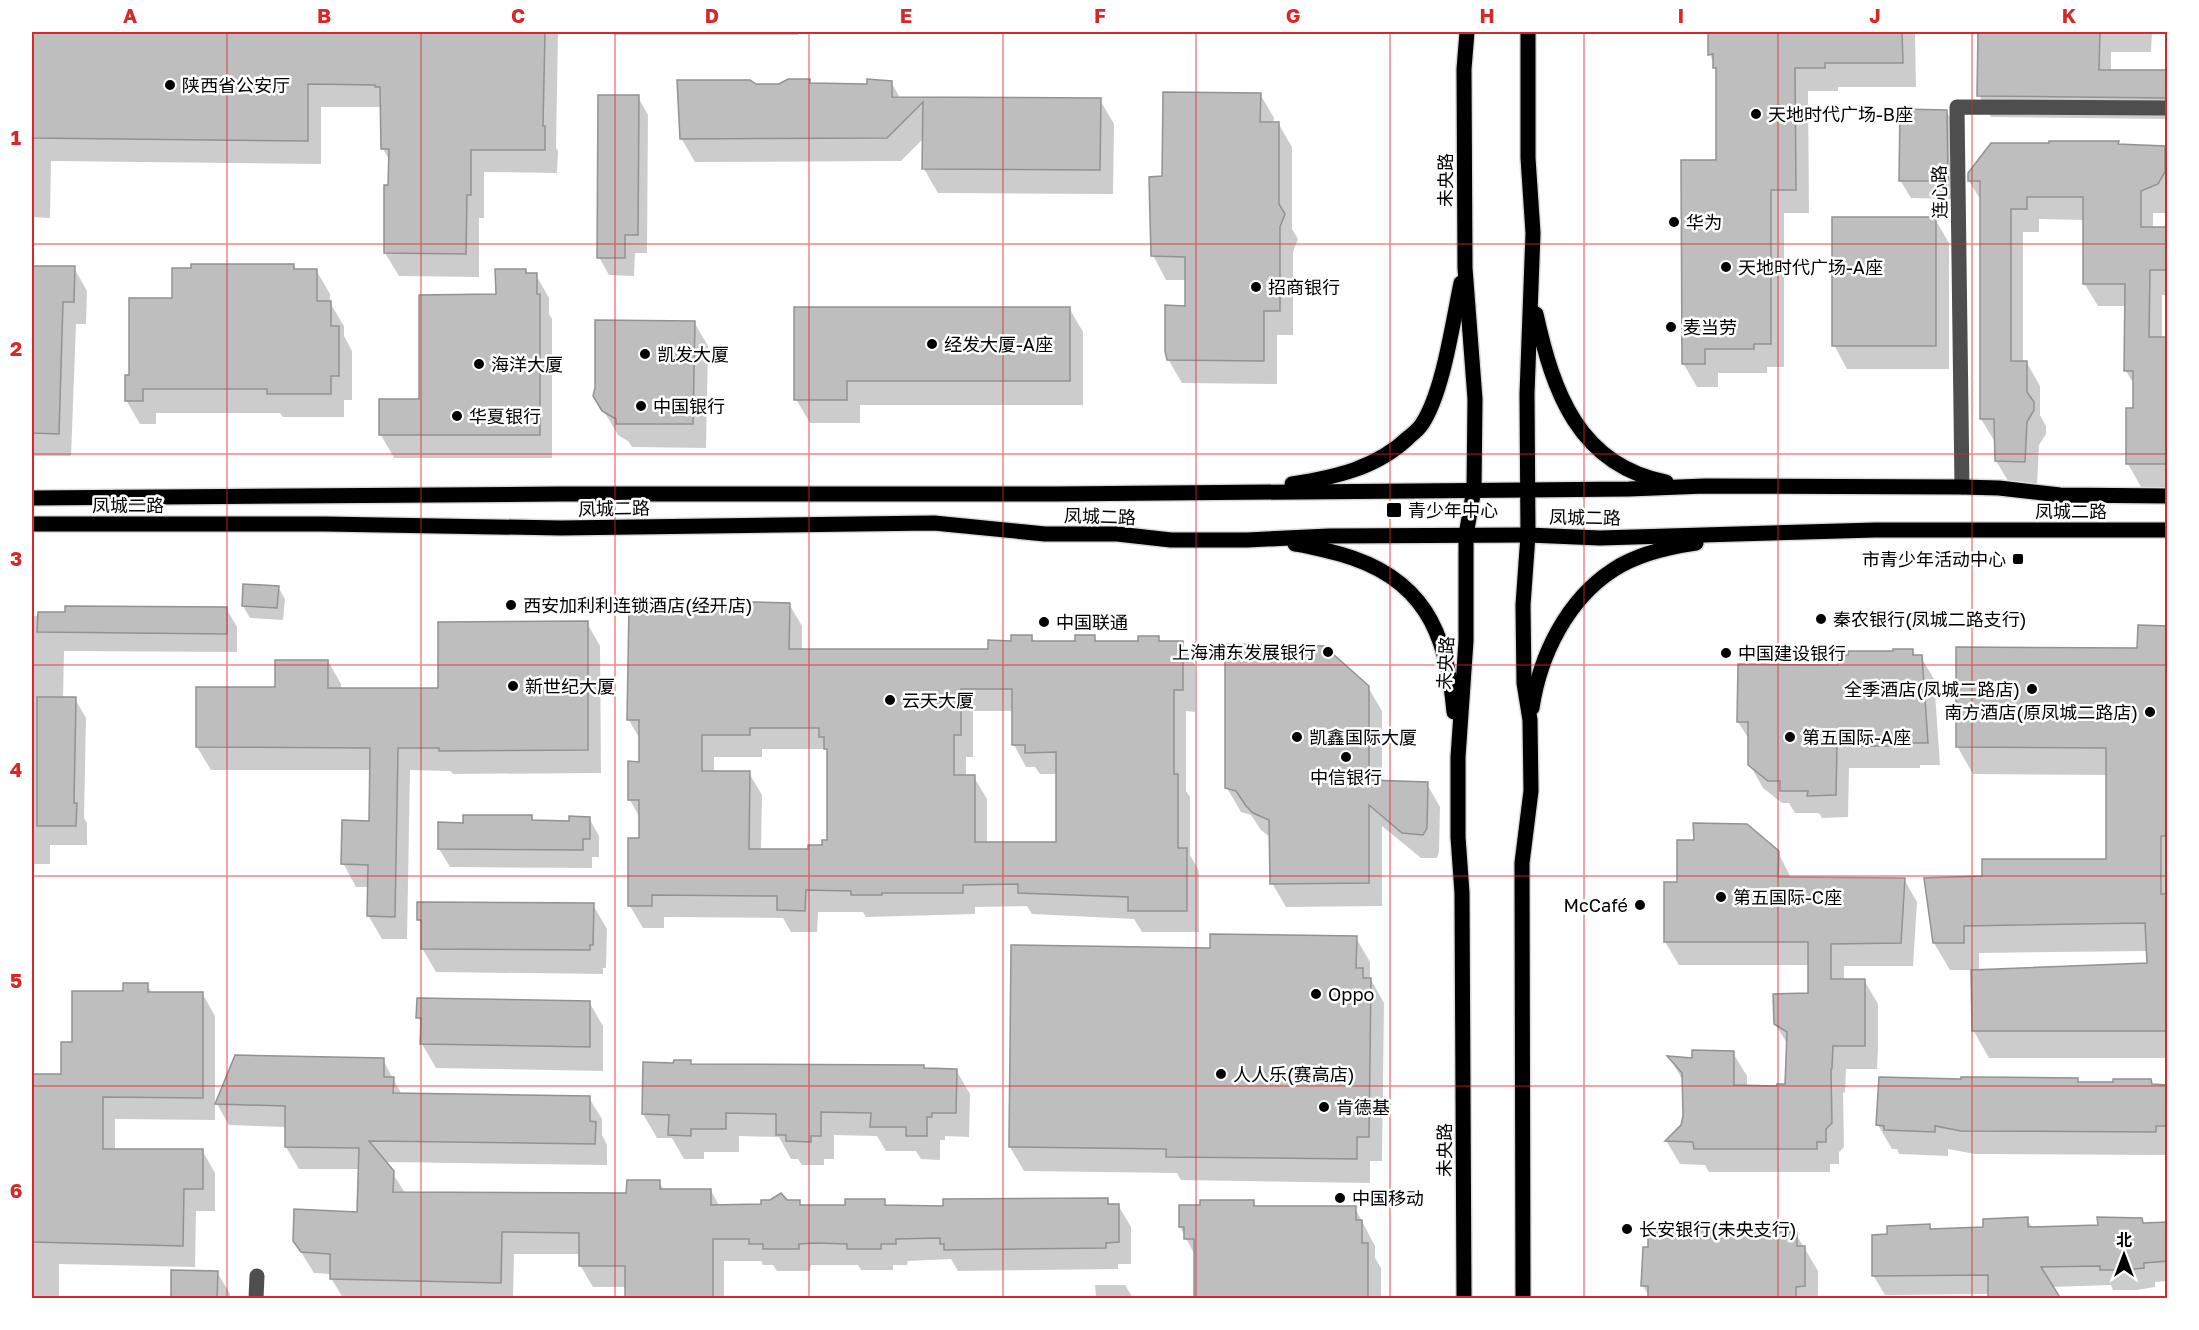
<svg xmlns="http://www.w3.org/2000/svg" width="2199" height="1330" font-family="'Golos Text','Noto Sans SC',sans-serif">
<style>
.shadow{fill:#0003;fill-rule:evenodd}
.building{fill:#bebebe;stroke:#929292;stroke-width:1.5;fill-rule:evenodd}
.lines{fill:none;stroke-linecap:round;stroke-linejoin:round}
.major-casing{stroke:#dbdbdb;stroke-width:18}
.minor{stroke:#4e4e4e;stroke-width:15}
.major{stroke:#000;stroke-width:15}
.grid{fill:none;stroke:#d62828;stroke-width:1.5;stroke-opacity:0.55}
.poi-dot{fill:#000;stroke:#fff;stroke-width:2}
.labels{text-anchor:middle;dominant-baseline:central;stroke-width:5;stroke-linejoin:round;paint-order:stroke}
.poi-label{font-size:18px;fill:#000;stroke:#fff;text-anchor:start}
.street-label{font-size:18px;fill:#000;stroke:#fff}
.neatline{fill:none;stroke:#d62828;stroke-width:2}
.grid-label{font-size:20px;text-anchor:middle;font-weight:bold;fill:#d62828}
</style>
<rect width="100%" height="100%" fill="#fff"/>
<g class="shadow">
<path d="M32,32H558L556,148L558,151L557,173L484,172V218H479V277L399,276L385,253L390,161L383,149V107H321V164L51,161L50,218L32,217Z"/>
<path d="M613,32H798V35H615Z"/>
<path d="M1710,32H1915L1916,87H1838V91H1808L1809,213H1784V367H1767V373H1718V387H1697L1683,363L1718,162L1717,74L1710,54Z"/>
<path d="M1980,32H2152L2151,52H2111V71L2168,72V119L1991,117L1979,95Z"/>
<path d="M809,80L812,84L868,85L891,82L900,98L1100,100L1114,124L1113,194L938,193L924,169V138L901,161L695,162L681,138L756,85H780Z"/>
<path d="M1260,94L1274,118L1273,123H1278L1292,147V229L1298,239L1293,252V335H1277V384L1182,383L1168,359L1186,307V280H1166L1153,255L1164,177Z"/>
<path d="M638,97L648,115L647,253H635L634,276L609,275L599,257Z"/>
<path d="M1946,111L1957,129L1958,199L1911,198L1900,180Z"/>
<path d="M2118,143L2120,146L2168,147V213H2153V228H2168V295H2162V338H2168V487H2141L2128,464L2135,409V386L2126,371V306H2098L2084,283V220L2039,219V232H2023V363H2027L2040,386V415L2046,426V434L2039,445L2037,485L2010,484L1996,461L1995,442L1981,419L1982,202L1969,181Z"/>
<path d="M1935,219L1949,243V369H1847L1834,345Z"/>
<path d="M293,265L296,270H316L330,294V303L344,326V336L352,351V400H344V417H283L280,413H156V424H140L126,400L130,377L173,299Z"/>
<path d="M32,267L74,268L87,291L86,324H76L71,456H32Z"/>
<path d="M525,271L527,275H536L549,298V314L552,319V458H394L381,435L421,400L497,296Z"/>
<path d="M796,308H1069L1083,332V405H860V423H810L796,399Z"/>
<path d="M694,322L708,346L706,448L632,447L628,441L618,435L595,396Z"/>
<path d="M278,587L285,599L283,620L250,618L243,606Z"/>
<path d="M670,602L674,608L717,609L789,604L802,626V650L989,651L1031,637L1035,642H1077L1094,637L1097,642H1140L1158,638L1161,643H1182L1195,665V712L1186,711V791L1190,797V855L1199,871V932H1142L1134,919L1032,914L1027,906L975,907V914L866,917L863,912H818L817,932H791L783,918L664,917V928H643L630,906L640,839V818L630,800L641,763V741L629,720L652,608ZM973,711H1014V745L1026,767H1035L1040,774H1057V843H987V799L974,777H966V757H973ZM762,749H826L829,753V842L823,847L810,851L761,850L762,795L749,773L714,772V757H762Z"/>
<path d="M226,608L237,627V652L64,651L63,699H75L86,718L84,818L87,823V845H50V864H32V616Z"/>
<path d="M587,623L600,646L601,773L453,774L451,771L410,770L407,939H382L368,915L369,887H356L343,863L370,822L371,770H211L197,747L277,689L328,661L341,684V689H440Z"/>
<path d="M2168,628V1058H1989L1973,1030V970H1950L1934,943L1984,878L2107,861V775L1973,774L1957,746L2139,650ZM2148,951L2149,964L1979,972V953Z"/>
<path d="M1913,651L1916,657H1921L1934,679L1940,765H1920V768H1849L1848,817L1822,818L1819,813H1795L1789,803H1782L1763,788L1750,765V741L1738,722L1840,667Z"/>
<path d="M1368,687L1382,711V782L1427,784L1440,807L1439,852L1437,858H1421L1382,826V906L1286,907L1272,883L1271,838L1261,830L1251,815L1241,812L1227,788Z"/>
<path d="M532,817L534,822H570L589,818L599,836V857H592V868L450,867L439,849L464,824Z"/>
<path d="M1778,852L1791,878L1904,879L1917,902L1913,966H1844V980H1864L1878,1004V1047L1877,1069H1846L1845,1092L1843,1093L1844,1147L1839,1152V1164H1830V1172H1709L1705,1165L1680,1164L1667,1142L1683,1126L1685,1116L1683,1081L1670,1058L1693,1060L1733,1053L1747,1076V1087L1778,1088L1786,1085L1788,1045L1775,1024L1809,995V965H1679L1665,942L1678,884Z"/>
<path d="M593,905L607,929L606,968H603V974L436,972L422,948V926L419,920Z"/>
<path d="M1356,938L1370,962V978L1384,1003L1382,1161H1370V1183L1181,1180L1177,1173L1024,1171L1010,1147L1212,949Z"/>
<path d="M147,985L152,993H202L215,1016V1120L115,1119V1150H202L215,1173V1211H196L195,1267L59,1264V1298H32V1076L62,1075L73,1043L124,993Z"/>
<path d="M589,1002L603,1026V1071L436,1068L422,1044V1025L418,1017Z"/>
<path d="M383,1060L402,1095L589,1098L602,1119V1135L607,1145V1165L385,1162L406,1194H628L659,1182L664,1190L711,1191L720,1207L762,1206L786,1202H799L802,1206H847L884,1201L887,1206L944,1207L1107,1199L1111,1206L1118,1205L1131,1227V1264H1118V1269L958,1271L951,1259L908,1261L907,1265H893V1270H861L858,1265H811L810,1271H777L773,1265H763L761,1261H724V1298H626V1287H593L580,1265V1254H514L513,1298H343L331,1278V1274L314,1273L294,1241L358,1214L360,1169H299L286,1147V1127L229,1125L217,1104Z"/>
<path d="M690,1062L692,1065L924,1067L925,1069L956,1070L970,1094L969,1137L945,1136V1140H940V1160L921,1159L916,1151H886L877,1136L834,1135V1159H824V1165H802L798,1159H791L779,1137L739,1136V1152H704V1159H684L672,1138H657L643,1114L675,1064Z"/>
<path d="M2077,1080L2080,1084L2150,1080L2154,1086L2168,1088V1155L1975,1154L1948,1149V1156L1899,1154L1897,1149H1892L1878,1125L1962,1081Z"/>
<path d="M1253,1202L1256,1207L1355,1208L1375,1246V1258L1381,1268V1298H1195L1196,1257L1180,1227Z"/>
<path d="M2027,1219L2033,1229L2099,1227L2141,1219L2144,1224L2168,1225V1281L2155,1282V1287L2137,1290H2113L2111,1285L2052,1287L1990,1294L1885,1295L1873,1275L1888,1235L1929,1226L1932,1230L1985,1228Z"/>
<path d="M1765,1228L1768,1234H1796L1818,1271V1298H1650L1643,1286Z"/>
<path d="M217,1272L230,1294V1298H173Z"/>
<path d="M1095,1285H1125L1133,1298H1096Z"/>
</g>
<g class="building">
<path d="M32,32H545L543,126H545V150H471V195H467L466,254L384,253V185H388L389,149H381L380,87H375V85L308,84V141L32,138Z"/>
<path d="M1708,32H1902L1903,63H1825V68H1795L1796,190H1771V344H1754V349H1705V364H1682L1681,160H1716V68H1713V54L1708,55Z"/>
<path d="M1978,32H2100L2099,70H2168V98L1977,96Z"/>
<path d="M788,79H810V83L867,84V79L892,81V97L1101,98L1100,170L922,169L923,102L887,138L680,139L677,80H750L756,84H779Z"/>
<path d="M1163,92L1261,93L1260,122H1279V204L1285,214L1280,227V311H1264V361L1167,360L1165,351V305L1185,306V257L1151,256L1149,177L1162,176Z"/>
<path d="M598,95H639L638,235H625V258H597Z"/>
<path d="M1900,109L1947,110L1948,181H1899Z"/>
<path d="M2049,141H2119L2118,144L2165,146V172L2158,184L2141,191V227H2168V270H2150L2149,337H2168V464H2126V408H2133V371H2124L2125,284H2083V197H2027V209H2011V361H2027V392L2034,402V410L2027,422L2025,462L1995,461L1994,419H1980V181H1968V173L1991,143H2049Z"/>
<rect x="1832" y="217" width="104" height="129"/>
<path d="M191,264H294V269H317V301H331V326H339V376H331V394H267V389H143V401H125V375H129V298H172V268H191Z"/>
<path d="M32,266H75L74,302H63L59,434L32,433Z"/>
<path d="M495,269H526V273H537V294H540V435H379V399H419V295L496,294Z"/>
<path d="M794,307H1070V381H847V400H794Z"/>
<path d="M595,320L695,321L693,424H616V419L602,411L593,396L595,388Z"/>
<path d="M243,584L279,586L277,608L242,606Z"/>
<path d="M651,600H671V607L715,608V601L790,603L789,649H988V640L1011,641V635H1032V641H1075V635H1095V641H1138V636H1159V641H1183V690H1174V774H1178V848H1187V911H1128V897L1018,893V884L963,885V893H882V895H851V891L806,890L805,911L777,910V896L652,895V906H628V838H639V800H628V761L639,762V720H627L629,606L651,607ZM961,689H1012V745H1025V753L1056,752V842H975V775H954V735H961ZM750,728H819V737H824V749H827V840H822V845H808V849H749L750,771H702V735H750Z"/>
<path d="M65,606L227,607V634L37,632L38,612H65Z"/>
<path d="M588,621V750L439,751V748H398L395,917L367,916L368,865L341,864L342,820L369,821L370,748L196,747V687H275V660H328V688H438V622Z"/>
<path d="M2138,625L2168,626V836H2161V894H2168V1031H1972L1971,970L2147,963L2145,923L1964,926V943H1933L1924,878L1982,876V859H2106V748L1956,747V647L2137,648Z"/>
<path d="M1225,644L1324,646L1369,686V780L1428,782L1427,828L1423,835L1402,833L1369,805V883L1270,884L1269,820L1253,813L1246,806L1236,791L1225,788Z"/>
<path d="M1893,649H1913V655H1922L1928,743H1908V746H1837L1836,795L1807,796L1808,791H1780V781H1768L1748,765V722H1737L1738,664L1838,665V655H1848V651H1893Z"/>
<path d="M37,697H76L74,803H77L76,826H37Z"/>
<path d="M463,815H532V820L569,821V816L590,817V839H583V850L438,849V822L463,823Z"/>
<path d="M1693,823L1747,824L1779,851L1778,877L1905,878L1901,943L1831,944V979H1865V1046H1833L1832,1068L1831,1070L1832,1123L1826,1129V1142H1817V1149H1694L1693,1142L1665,1141L1681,1125L1683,1116L1682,1073L1667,1056L1692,1058V1050L1734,1051V1085L1777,1086V1084H1785L1787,1032L1774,1024L1773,994L1808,993V942H1664V882H1677V840H1694Z"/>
<path d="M417,902L594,903L593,945H590V950L421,949V920H417Z"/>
<path d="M1210,934L1357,936L1356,968H1363V978H1371L1369,1137H1357V1159L1166,1157V1149L1009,1147L1011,945L1210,948Z"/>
<path d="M123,983H148V992H203V1098L103,1097V1149H203V1189H184L183,1246L32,1242V1074H61V1042H72V991H123Z"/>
<path d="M417,998L590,1001V1047L420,1044L421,1018H416Z"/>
<path d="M235,1055L384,1058V1077H394L393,1093L590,1096V1121L596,1122L595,1144L369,1141L394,1171L393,1192L626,1193L627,1180H660V1189H711V1205L761,1204V1200H770L781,1193L787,1200H800V1205H845V1199H885V1205L943,1206V1199L1108,1198V1204H1119V1242L1106,1243V1248L944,1250V1244H940V1238L896,1239V1244H881V1249H847V1244L815,1243L799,1244V1249H763V1244H749V1239H713V1299H625V1266H579V1233L502,1232L501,1283L330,1279V1254L301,1252L293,1241L294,1209L357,1212L359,1148L285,1147V1106L215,1104Z"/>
<path d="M674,1060H691V1064L924,1065V1068L957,1069L956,1113H932V1117H927V1136H906V1127H870L871,1113L821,1112V1136H811V1142L786,1141V1135H776V1114L726,1113V1129H691V1136L668,1135L669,1115L642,1114L643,1062L673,1063Z"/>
<path d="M1879,1077L1961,1079V1077H1978L2078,1078V1082H2113V1079H2151L2152,1084L2168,1085V1126H2156V1132L1961,1131L1935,1126V1132L1884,1130V1126L1876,1125Z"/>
<path d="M1200,1200H1254V1206H1356V1220H1362V1243H1368V1299H1194V1239H1184V1227H1179V1205H1200Z"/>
<path d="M2028,1217V1227L2098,1225L2097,1217L2142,1218L2143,1223L2168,1222V1261L2144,1263V1268L2125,1270H2100V1266L2041,1267L2061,1299H1988V1275L1872,1276V1235L1887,1234V1226L1930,1224V1229L1983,1227V1219Z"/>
<path d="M1677,1226L1766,1227V1232H1797V1246H1805V1286L1796,1287V1299L1648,1297V1286H1641L1643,1247H1648V1231H1677Z"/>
<path d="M171,1270L218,1271L217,1299H171Z"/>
</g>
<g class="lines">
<g class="major-casing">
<g id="major">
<path d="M1536,314C1553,391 1578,465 1666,482"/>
<path d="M1292,484C1336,477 1377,468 1409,437C1414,433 1419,429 1422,424C1443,393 1453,321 1461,283"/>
<path d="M32,498L560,494H1057L1629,489L1705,486L1962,487L1999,488L2060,495L2168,496"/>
<path d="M32,524H325L561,528L934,523L1045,534H1117L1171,540H1247L1329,536L1528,535L1600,538L1875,530H2168"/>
<path d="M1295,544C1310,546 1325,550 1340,554C1423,577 1447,632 1454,712"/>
<path d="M1532,708C1540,655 1567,600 1613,570C1637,554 1668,547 1696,543"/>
<path d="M1464,1298L1462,893L1458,837V757L1466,641V535L1474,489L1475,399L1465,268L1464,69L1467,32"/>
<path d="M1523,1298L1522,863L1531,791L1530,720L1524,683L1523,605L1528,535L1527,394L1533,233L1528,158V32"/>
</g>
</g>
<g class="minor">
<path d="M1962,487L1957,107L2168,108"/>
<path d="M256,1298L257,1276"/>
</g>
<use href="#major" class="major"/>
</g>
<path class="grid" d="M227,32V1298M421,32V1298M615,32V1298M809,32V1298M1003,32V1298M1196,32V1298M1390,32V1298M1584,32V1298M1778,32V1298M1972,32V1298M32,244H2168M32,454H2168M32,665H2168M32,876H2168M32,1086H2168"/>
<g class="poi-dot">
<circle cx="170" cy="85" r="6"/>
<circle cx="1756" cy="114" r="6"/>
<circle cx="1674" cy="222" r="6"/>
<circle cx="1726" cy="267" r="6"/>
<circle cx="1256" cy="287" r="6"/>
<circle cx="1671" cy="327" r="6"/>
<circle cx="932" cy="344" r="6"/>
<circle cx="645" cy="354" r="6"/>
<circle cx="479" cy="364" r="6"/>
<circle cx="641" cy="406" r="6"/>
<circle cx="457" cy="416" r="6"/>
<rect x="1386" y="502" width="16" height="16" rx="3"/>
<rect x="2012" y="553" width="12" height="12" rx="3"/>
<circle cx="511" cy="605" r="6"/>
<circle cx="1821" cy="619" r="6"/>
<circle cx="1044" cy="622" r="6"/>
<circle cx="1328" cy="652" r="6"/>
<circle cx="1726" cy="653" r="6"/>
<circle cx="513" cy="686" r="6"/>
<circle cx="2032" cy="689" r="6"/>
<circle cx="890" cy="700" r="6"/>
<circle cx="2150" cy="712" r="6"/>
<circle cx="1297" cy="737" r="6"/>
<circle cx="1790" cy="737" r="6"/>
<circle cx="1346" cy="757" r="6"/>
<circle cx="1721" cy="897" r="6"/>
<circle cx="1640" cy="905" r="6"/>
<circle cx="1316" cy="994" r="6"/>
<circle cx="1221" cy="1074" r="6"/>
<circle cx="1324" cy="1107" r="6"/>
<circle cx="1340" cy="1198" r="6"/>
<circle cx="1627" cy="1229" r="6"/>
</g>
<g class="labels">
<g class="poi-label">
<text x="182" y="85">陕西省公安厅</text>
<text x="1768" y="114">天地时代广场-B座</text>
<text x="1686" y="222">华为</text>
<text x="1738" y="267">天地时代广场-A座</text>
<text x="1268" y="287">招商银行</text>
<text x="1683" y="327">麦当劳</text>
<text x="944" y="344">经发大厦-A座</text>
<text x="657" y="354">凯发大厦</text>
<text x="491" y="364">海洋大厦</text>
<text x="653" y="406">中国银行</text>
<text x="469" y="416">华夏银行</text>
<text x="1408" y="510">青少年中心</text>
<text x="2006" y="559" text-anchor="end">市青少年活动中心</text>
<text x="523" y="605">西安加利利连锁酒店(经开店)</text>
<text x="1833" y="619">秦农银行(凤城二路支行)</text>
<text x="1056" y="622">中国联通</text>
<text x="1316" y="652" text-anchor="end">上海浦东发展银行</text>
<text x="1738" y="653">中国建设银行</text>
<text x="525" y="686">新世纪大厦</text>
<text x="2020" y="689" text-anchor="end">全季酒店(凤城二路店)</text>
<text x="902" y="700">云天大厦</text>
<text x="2138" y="712" text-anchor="end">南方酒店(原凤城二路店)</text>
<text x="1309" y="737">凯鑫国际大厦</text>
<text x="1802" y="737">第五国际-A座</text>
<text x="1346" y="777" text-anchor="middle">中信银行</text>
<text x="1733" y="897">第五国际-C座</text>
<text x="1628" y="905" text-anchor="end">McCafé</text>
<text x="1328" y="994">Oppo</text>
<text x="1233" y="1074">人人乐(赛高店)</text>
<text x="1336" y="1107">肯德基</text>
<text x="1352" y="1198">中国移动</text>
<text x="1639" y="1229">长安银行(未央支行)</text>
</g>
<g class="street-label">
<text transform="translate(1445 180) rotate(-90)">未央路</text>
<text transform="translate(1939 192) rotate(-91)">连心路</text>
<text x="128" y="505">凤城二路</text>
<text transform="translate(614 508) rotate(-1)">凤城二路</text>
<text x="2071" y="511">凤城二路</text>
<text transform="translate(1100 516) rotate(2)">凤城二路</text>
<text transform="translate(1585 517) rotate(1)">凤城二路</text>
<text transform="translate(1445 663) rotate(-87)">未央路</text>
<text transform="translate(1444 1150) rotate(-90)">未央路</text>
</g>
</g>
<rect width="2199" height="1330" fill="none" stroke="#ffffff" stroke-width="66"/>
<g transform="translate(2124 1255)" stroke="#ffffff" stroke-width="4.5" paint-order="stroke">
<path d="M0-4.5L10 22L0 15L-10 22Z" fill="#000000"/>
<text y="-9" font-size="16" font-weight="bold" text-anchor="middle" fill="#000000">北</text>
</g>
<rect x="33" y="33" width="2133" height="1264" class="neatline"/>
<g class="grid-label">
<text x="130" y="23">A</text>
<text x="324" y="23">B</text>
<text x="518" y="23">C</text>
<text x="712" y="23">D</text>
<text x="906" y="23">E</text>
<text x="1100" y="23">F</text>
<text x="1293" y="23">G</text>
<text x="1487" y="23">H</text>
<text x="1681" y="23">I</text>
<text x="1875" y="23">J</text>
<text x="2069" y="23">K</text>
<text x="16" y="145">1</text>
<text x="16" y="356">2</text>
<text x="16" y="566">3</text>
<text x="16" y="777">4</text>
<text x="16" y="988">5</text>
<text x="16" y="1198">6</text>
</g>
</svg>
